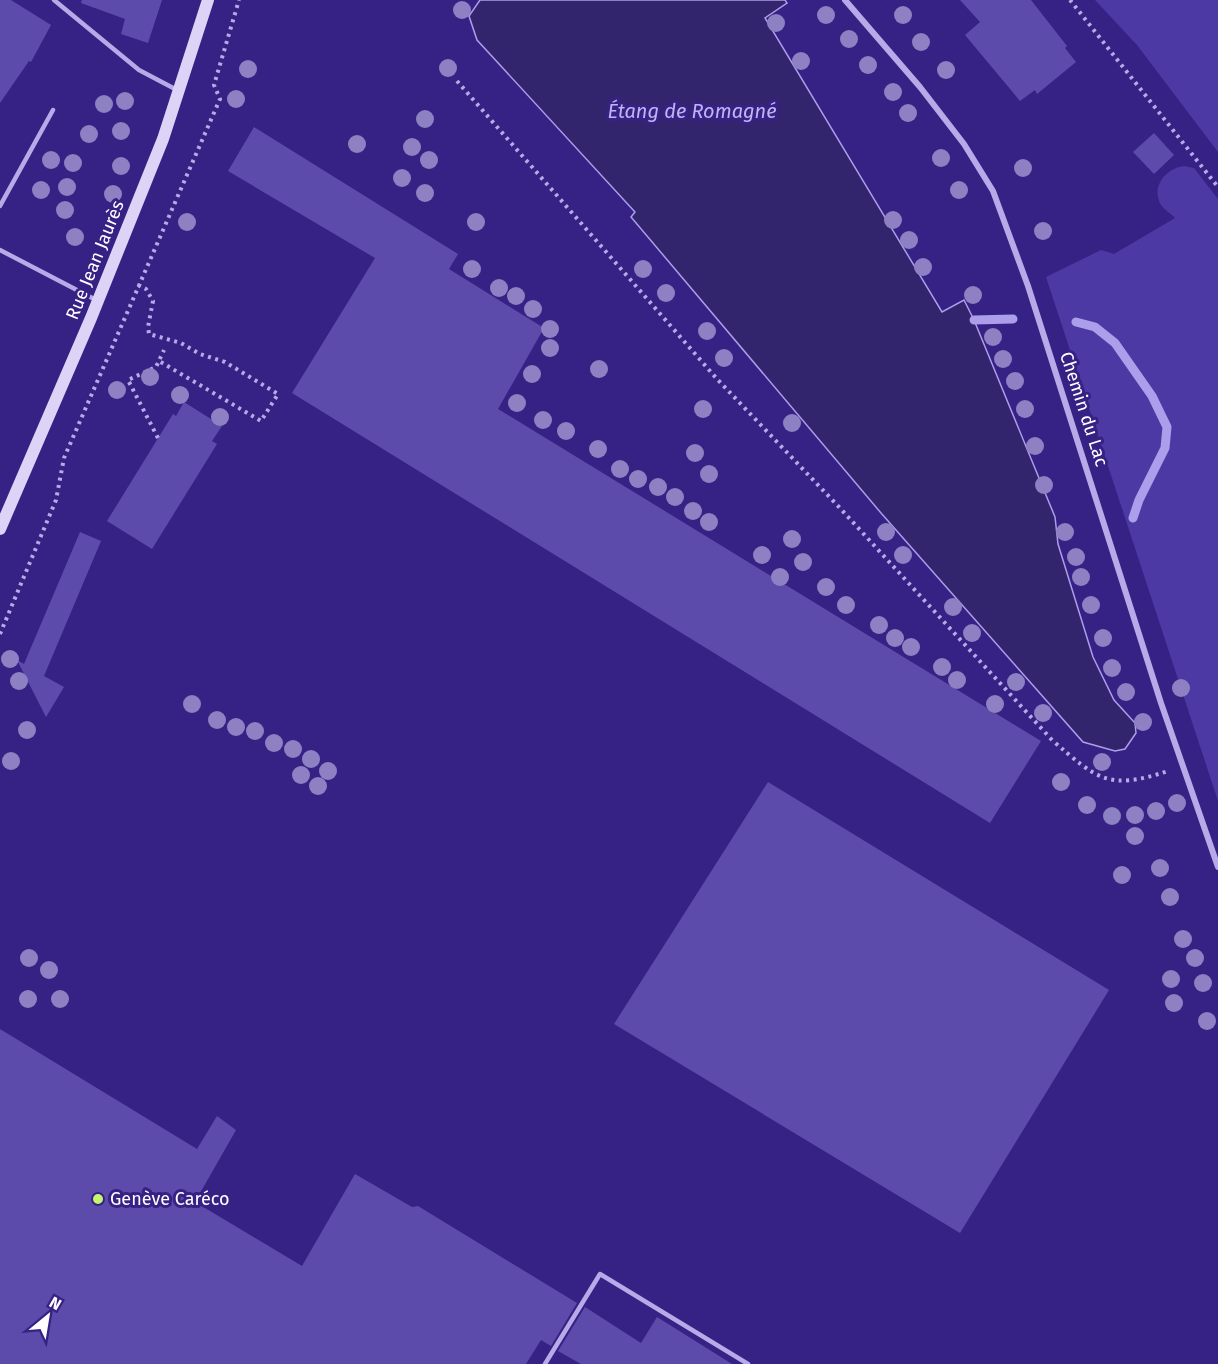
<svg xmlns="http://www.w3.org/2000/svg" width="1218" height="1364" font-family="'Fira Sans',sans-serif">
<style>
.green{fill:#4d39a3}
.water{fill:#33246e;stroke:#ab9eea;stroke-width:1.5}
.lines{fill:none;stroke-linecap:round;stroke-linejoin:round}
.stream{stroke:#ab9eea;stroke-width:9}
.building{fill:#5d4bac}
.path{stroke:#b6aae8;stroke-width:4;stroke-dasharray:3 4.5;stroke-linecap:butt}
.lane{stroke:#b6aae8;stroke-width:4.5}
.street{stroke:#b6aae8;stroke-width:6}
.secondary{stroke:#dcd4f7;stroke-width:12}
.tree{fill:#8d81c3}
.poi-dot{fill:#c5f56c;stroke:#362284;stroke-width:2}
.labels{text-anchor:middle;dominant-baseline:central;stroke-width:6;stroke-linejoin:round;paint-order:stroke}
.street-label{font-size:18px;fill:#fff;stroke:#362284}
.poi-label{font-size:18px;fill:#fff;stroke:#362284;text-anchor:start}
.water-label{font-size:20px;font-style:italic;fill:#c0b5f0;stroke:#362284}
</style>
<rect width="100%" height="100%" fill="#362284"/>
<g class="green">
<path d="M1095,0H1218V152L1137,45Z"/>
<path d="M1184,166L1194,168L1218,199V801L1046,277L1101,250L1114,254L1175,218C1172,214 1164,210 1161,205C1150,186 1167,168 1184,166Z"/>
</g>
<path class="water" d="M480,0H785L787,3L765,18L942,312L964,300L974,320L1055,517L1058,544L1093,657L1114,700L1135,723L1136,733L1125,749L1115,751L1083,742L881,513L631,217L635,212L477,40L469,16Z"/>
<g class="lines">
<g class="stream">
<path d="M974,320L1013,319"/>
<path d="M1076,322L1095,327L1115,343L1152,396L1167,427L1165,448L1139,500L1133,518"/>
</g>
</g>
<g class="building">
<path d="M0,0H11L51,25L31,62L29,61L0,103Z"/>
<path d="M82,0H162L148,43L121,34L125,19L81,3Z"/>
<path d="M960,0H1031L1067,46L1065,48L1076,62L1037,94L1035,90L1020,101L965,35L980,22Z"/>
<path d="M254,127L458,254L449,269L544,328L498,409L1041,741L990,823L292,393L375,258L228,171Z"/>
<path d="M1154,133L1174,155L1154,174L1133,152Z"/>
<path d="M184,402L222,426L212,441L217,444L152,549L107,521L173,414L176,416Z"/>
<path d="M80,532L101,541L44,676L64,687L46,717L17,660L24,664Z"/>
<path d="M768,782L1109,990L960,1233L614,1024Z"/>
<path d="M0,1029L197,1149L217,1116L236,1130L195,1202L302,1266L355,1174L412,1207L418,1206L577,1303L551,1346L541,1340L526,1364H0Z"/>
<path d="M585,1307L641,1343L657,1317L732,1364H581L558,1351Z"/>
</g>
<g class="lines">
<g class="path">
<path d="M1070,0L1218,187"/>
<path d="M457,81L717,379L839,507L1052,740C1097,779 1108,791 1168,771"/>
<path d="M138,285L146,289L153,301L148,327L149,334L181,343L200,354L225,362L278,394L261,421L159,361"/>
<path d="M158,438L128,380L156,367L164,350"/>
<path d="M0,634L56,500L64,458L220,99L214,85L239,0"/>
</g>
<g class="lane">
<path d="M54,0L139,70L177,90"/>
<path d="M0,206L53,110"/>
<path d="M0,250L98,301"/>
<path d="M545,1364L600,1274L748,1364"/>
</g>
<path class="street" d="M845,0L920,87L964,144L993,191L1028,286L1161,703L1218,867"/>
<path class="secondary" d="M0,529L91,318L163,139L208,0"/>
</g>
<g class="tree">
<circle cx="462" cy="10" r="9"/>
<circle cx="826" cy="15" r="9"/>
<circle cx="903" cy="15" r="9"/>
<circle cx="776" cy="23" r="9"/>
<circle cx="849" cy="39" r="9"/>
<circle cx="921" cy="42" r="9"/>
<circle cx="801" cy="61" r="9"/>
<circle cx="868" cy="65" r="9"/>
<circle cx="448" cy="68" r="9"/>
<circle cx="248" cy="69" r="9"/>
<circle cx="946" cy="70" r="9"/>
<circle cx="893" cy="92" r="9"/>
<circle cx="236" cy="99" r="9"/>
<circle cx="125" cy="101" r="9"/>
<circle cx="104" cy="104" r="9"/>
<circle cx="908" cy="113" r="9"/>
<circle cx="425" cy="119" r="9"/>
<circle cx="121" cy="131" r="9"/>
<circle cx="89" cy="134" r="9"/>
<circle cx="357" cy="144" r="9"/>
<circle cx="412" cy="147" r="9"/>
<circle cx="941" cy="158" r="9"/>
<circle cx="51" cy="160" r="9"/>
<circle cx="429" cy="160" r="9"/>
<circle cx="73" cy="163" r="9"/>
<circle cx="121" cy="166" r="9"/>
<circle cx="1023" cy="168" r="9"/>
<circle cx="402" cy="178" r="9"/>
<circle cx="67" cy="187" r="9"/>
<circle cx="41" cy="190" r="9"/>
<circle cx="959" cy="190" r="9"/>
<circle cx="425" cy="193" r="9"/>
<circle cx="113" cy="194" r="9"/>
<circle cx="65" cy="210" r="9"/>
<circle cx="893" cy="220" r="9"/>
<circle cx="187" cy="222" r="9"/>
<circle cx="476" cy="222" r="9"/>
<circle cx="1043" cy="231" r="9"/>
<circle cx="75" cy="237" r="9"/>
<circle cx="909" cy="240" r="9"/>
<circle cx="923" cy="267" r="9"/>
<circle cx="472" cy="269" r="9"/>
<circle cx="643" cy="269" r="9"/>
<circle cx="499" cy="288" r="9"/>
<circle cx="666" cy="293" r="9"/>
<circle cx="973" cy="295" r="9"/>
<circle cx="516" cy="296" r="9"/>
<circle cx="533" cy="309" r="9"/>
<circle cx="550" cy="329" r="9"/>
<circle cx="707" cy="331" r="9"/>
<circle cx="993" cy="337" r="9"/>
<circle cx="550" cy="348" r="9"/>
<circle cx="724" cy="358" r="9"/>
<circle cx="1003" cy="359" r="9"/>
<circle cx="599" cy="369" r="9"/>
<circle cx="532" cy="374" r="9"/>
<circle cx="150" cy="377" r="9"/>
<circle cx="1015" cy="381" r="9"/>
<circle cx="117" cy="390" r="9"/>
<circle cx="180" cy="395" r="9"/>
<circle cx="517" cy="403" r="9"/>
<circle cx="703" cy="409" r="9"/>
<circle cx="1025" cy="409" r="9"/>
<circle cx="220" cy="417" r="9"/>
<circle cx="543" cy="420" r="9"/>
<circle cx="792" cy="423" r="9"/>
<circle cx="566" cy="431" r="9"/>
<circle cx="1035" cy="446" r="9"/>
<circle cx="598" cy="449" r="9"/>
<circle cx="695" cy="453" r="9"/>
<circle cx="620" cy="469" r="9"/>
<circle cx="709" cy="474" r="9"/>
<circle cx="638" cy="479" r="9"/>
<circle cx="1044" cy="485" r="9"/>
<circle cx="658" cy="487" r="9"/>
<circle cx="675" cy="497" r="9"/>
<circle cx="693" cy="511" r="9"/>
<circle cx="709" cy="522" r="9"/>
<circle cx="886" cy="532" r="9"/>
<circle cx="1065" cy="532" r="9"/>
<circle cx="792" cy="539" r="9"/>
<circle cx="762" cy="555" r="9"/>
<circle cx="903" cy="555" r="9"/>
<circle cx="1076" cy="557" r="9"/>
<circle cx="803" cy="562" r="9"/>
<circle cx="780" cy="577" r="9"/>
<circle cx="1081" cy="577" r="9"/>
<circle cx="826" cy="587" r="9"/>
<circle cx="846" cy="605" r="9"/>
<circle cx="1091" cy="605" r="9"/>
<circle cx="953" cy="607" r="9"/>
<circle cx="879" cy="625" r="9"/>
<circle cx="972" cy="633" r="9"/>
<circle cx="895" cy="638" r="9"/>
<circle cx="1103" cy="638" r="9"/>
<circle cx="911" cy="647" r="9"/>
<circle cx="10" cy="659" r="9"/>
<circle cx="942" cy="667" r="9"/>
<circle cx="1112" cy="668" r="9"/>
<circle cx="957" cy="680" r="9"/>
<circle cx="19" cy="681" r="9"/>
<circle cx="1016" cy="682" r="9"/>
<circle cx="1181" cy="688" r="9"/>
<circle cx="1126" cy="692" r="9"/>
<circle cx="192" cy="704" r="9"/>
<circle cx="995" cy="704" r="9"/>
<circle cx="1043" cy="713" r="9"/>
<circle cx="217" cy="720" r="9"/>
<circle cx="1143" cy="722" r="9"/>
<circle cx="236" cy="727" r="9"/>
<circle cx="27" cy="730" r="9"/>
<circle cx="255" cy="731" r="9"/>
<circle cx="274" cy="743" r="9"/>
<circle cx="293" cy="749" r="9"/>
<circle cx="311" cy="759" r="9"/>
<circle cx="11" cy="761" r="9"/>
<circle cx="1102" cy="762" r="9"/>
<circle cx="328" cy="771" r="9"/>
<circle cx="301" cy="775" r="9"/>
<circle cx="1061" cy="782" r="9"/>
<circle cx="318" cy="786" r="9"/>
<circle cx="1177" cy="803" r="9"/>
<circle cx="1087" cy="805" r="9"/>
<circle cx="1156" cy="811" r="9"/>
<circle cx="1135" cy="815" r="9"/>
<circle cx="1112" cy="816" r="9"/>
<circle cx="1135" cy="836" r="9"/>
<circle cx="1160" cy="868" r="9"/>
<circle cx="1122" cy="875" r="9"/>
<circle cx="1170" cy="897" r="9"/>
<circle cx="1183" cy="939" r="9"/>
<circle cx="29" cy="958" r="9"/>
<circle cx="1195" cy="958" r="9"/>
<circle cx="49" cy="970" r="9"/>
<circle cx="1171" cy="979" r="9"/>
<circle cx="1203" cy="983" r="9"/>
<circle cx="28" cy="999" r="9"/>
<circle cx="60" cy="999" r="9"/>
<circle cx="1174" cy="1003" r="9"/>
<circle cx="1207" cy="1021" r="9"/>
</g>
<circle class="poi-dot" cx="98" cy="1199" r="6"/>
<g class="labels">
<g class="street-label">
<text transform="translate(95 260) rotate(-68)">Rue Jean Jaurès</text>
<text transform="translate(1084 409) rotate(72)">Chemin du Lac</text>
</g>
<g class="poi-label">
<text x="110" y="1199">Genève Caréco</text>
</g>
<g class="water-label">
<text x="692" y="111">Étang de Romagné</text>
</g>
</g>
<g transform="translate(48 1316) rotate(30)" stroke="#362284" stroke-width="4.5" paint-order="stroke">
<path d="M0-4.5L10 22L0 15L-10 22Z" fill="#ffffff"/>
<text y="-9" font-size="16" font-weight="bold" text-anchor="middle" fill="#ffffff">N</text>
</g>
</svg>
